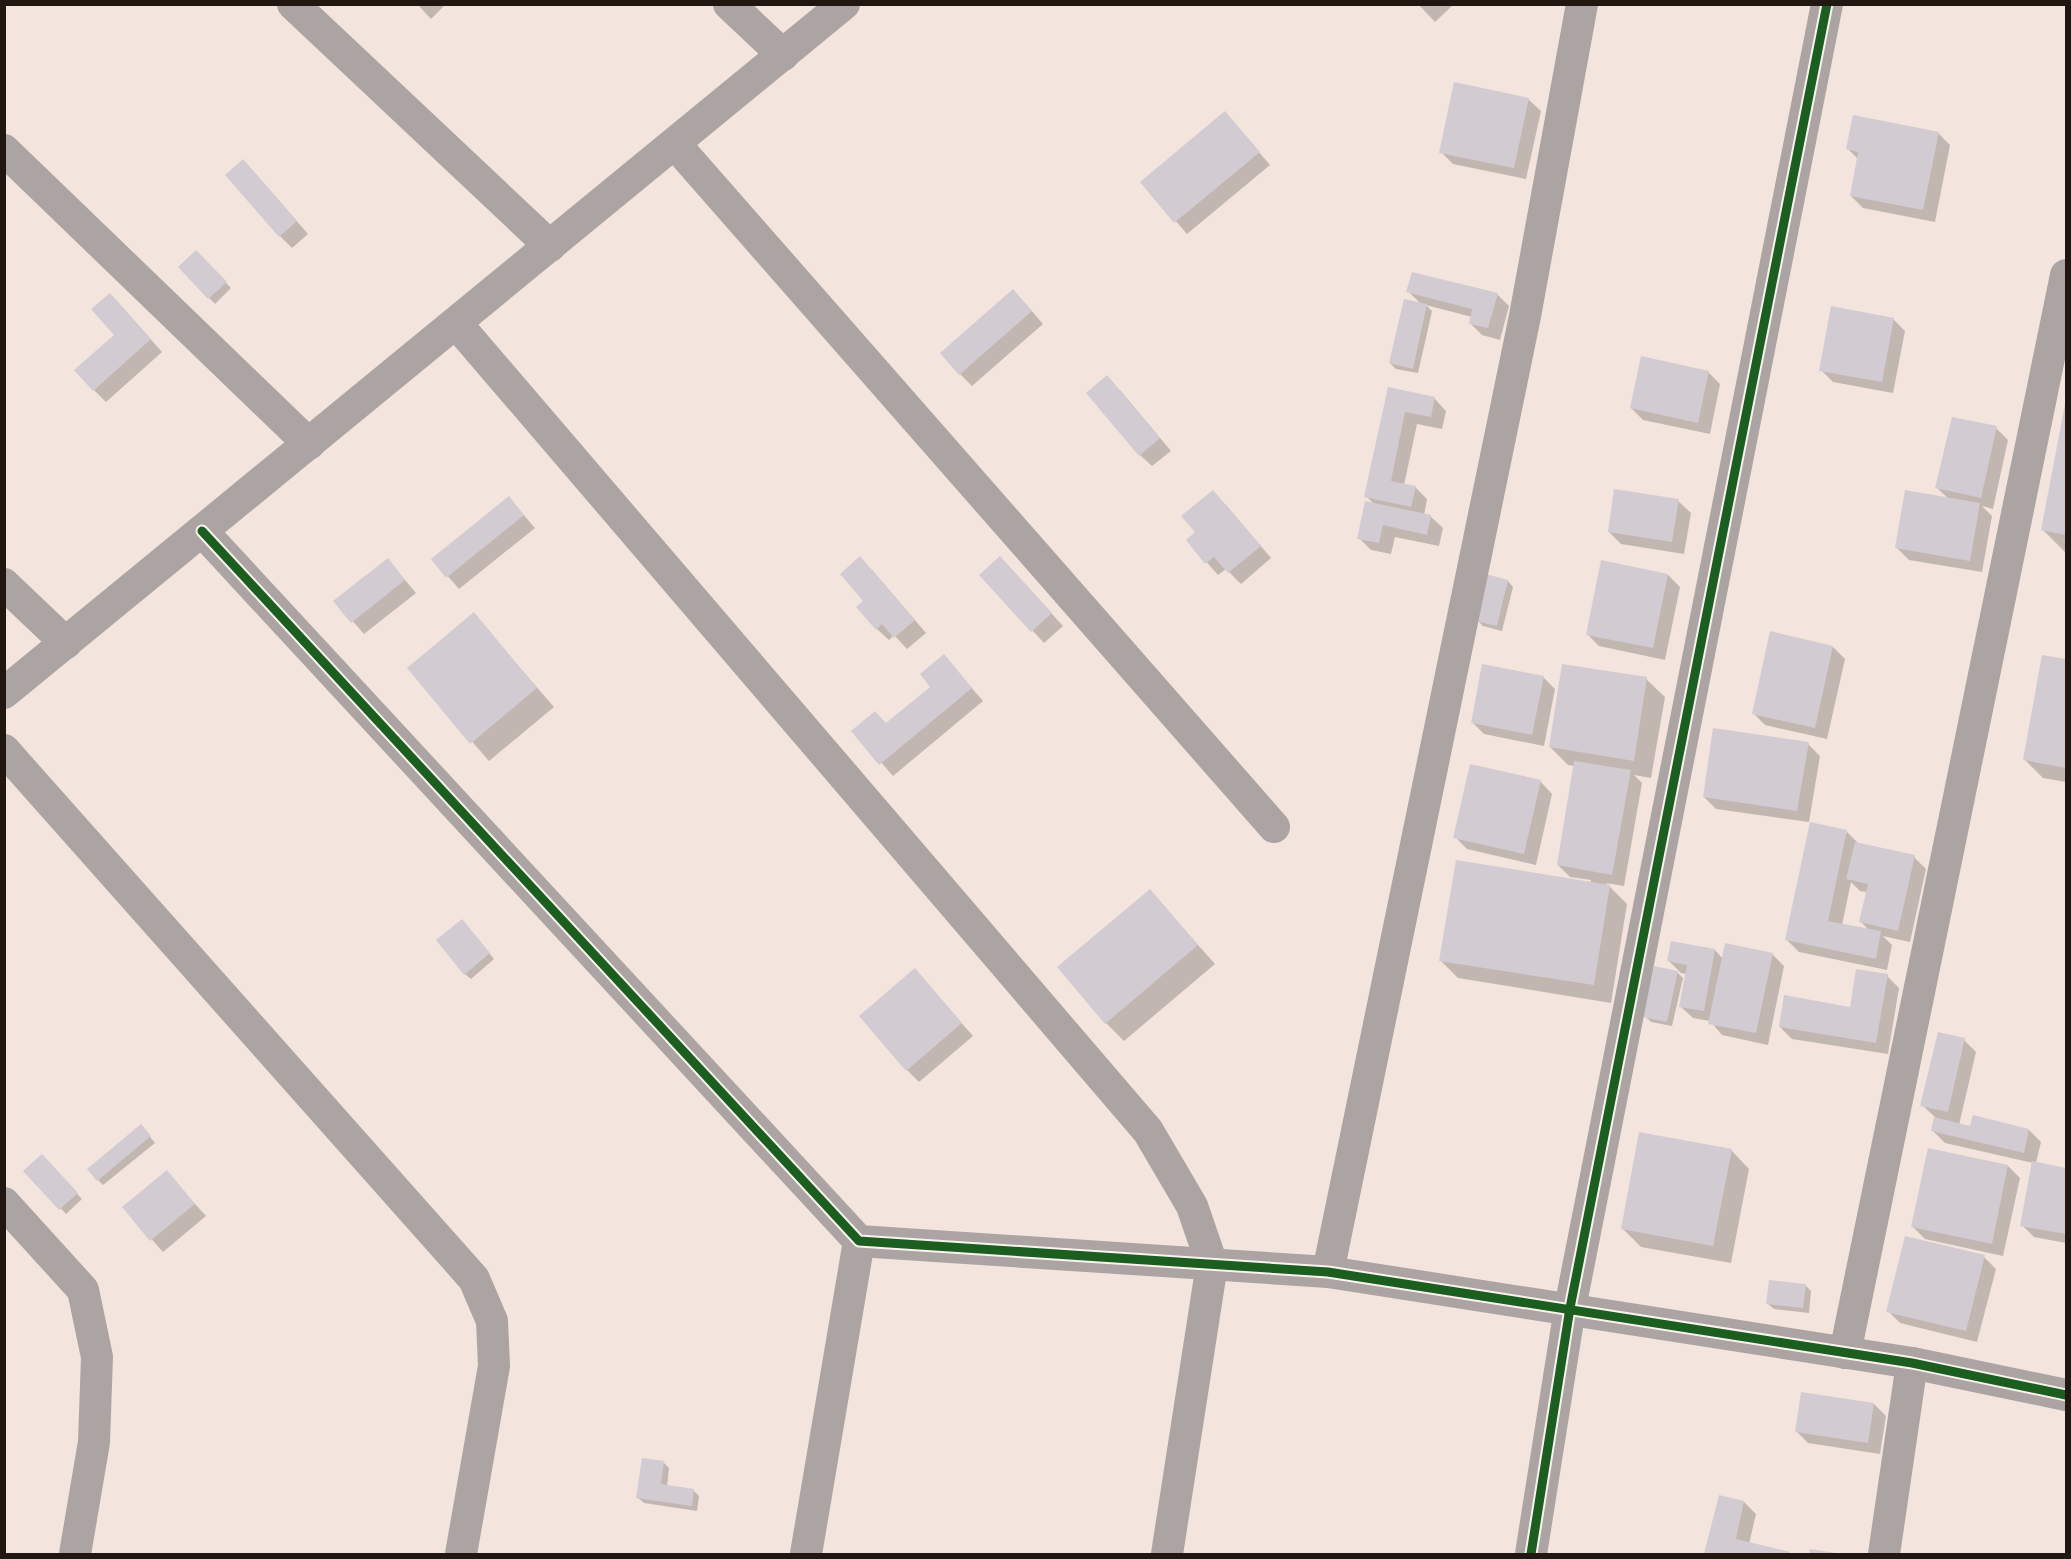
<svg xmlns="http://www.w3.org/2000/svg" width="2071" height="1559" font-family="'Exo 2',sans-serif">
<style>
.shadow{fill:#0003;fill-rule:evenodd}
.building{fill:#d3cbd2}
.lines{fill:none;stroke-linecap:round;stroke-linejoin:round}
.minor{stroke:#aca4a2;stroke-width:32}
.cycleway-casing{stroke:#faf2ef;stroke-width:13}
.cycleway{stroke:#1b5e20;stroke-width:9}
</style>
<rect width="100%" height="100%" fill="#f3e4dd"/>
<g class="shadow">
<path d="M417,4H446L431,19Z"/>
<path d="M1418,4H1454L1435,22Z"/>
<path d="M1528,99L1541,111L1526,179L1453,164L1441,152Z"/>
<path d="M1225,113L1270,165L1187,234L1142,182Z"/>
<path d="M1938,133L1950,145L1935,222L1863,208L1851,196L1858,159L1848,149Z"/>
<path d="M255,173L308,234L292,248L280,236Z"/>
<path d="M196,252L231,288L215,304L180,267Z"/>
<path d="M1408,291L1497,294L1509,306L1500,340L1482,335L1470,323L1472,317L1426,305L1432,311L1418,373L1396,369L1390,363L1421,304Z"/>
<path d="M1025,303L1043,324L972,386L960,374Z"/>
<path d="M122,307L162,352L106,402L94,390L116,335Z"/>
<path d="M1893,319L1905,331L1893,393L1833,382L1821,370Z"/>
<path d="M1708,372L1720,384L1710,434L1643,420L1631,408Z"/>
<path d="M1119,389L1171,451L1152,466L1140,455Z"/>
<path d="M1389,389L1434,398L1446,411L1442,429L1417,424L1404,485L1415,487L1427,499L1424,515L1430,516L1443,528L1439,546L1395,537L1391,554L1371,550L1359,538L1374,504L1366,496Z"/>
<path d="M2066,406V553L2043,530Z"/>
<path d="M1996,428L2008,440L1993,509L1982,506L1992,516L1982,572L1909,560L1897,548L1949,499L1937,488Z"/>
<path d="M509,498L535,528L459,589L433,559Z"/>
<path d="M1678,501L1691,513L1684,554L1621,544L1609,532Z"/>
<path d="M1225,504L1271,558L1241,584L1226,569L1218,575L1188,541Z"/>
<path d="M388,560L416,593L364,634L335,601Z"/>
<path d="M872,570L926,633L907,649L894,635L889,640L877,629L865,602Z"/>
<path d="M1012,570L1063,626L1044,643L981,575Z"/>
<path d="M1668,575L1680,587L1665,660L1599,646L1587,634Z"/>
<path d="M1508,581L1513,587L1502,631L1483,626L1477,620Z"/>
<path d="M473,614L554,707L489,761L409,669Z"/>
<path d="M1833,647L1845,659L1827,739L1765,725L1753,713Z"/>
<path d="M944,656L983,701L893,776L854,731L887,724L933,687Z"/>
<path d="M2044,657L2066,661V782L2043,778L2025,760Z"/>
<path d="M1543,677L1555,689L1544,746L1484,734L1472,722Z"/>
<path d="M1646,679L1665,697L1651,778L1634,775L1642,783L1624,886L1606,883L1627,904L1611,1003L1458,978L1440,960L1590,883L1591,880L1570,877L1558,865L1575,766L1568,765L1550,747Z"/>
<path d="M1808,744L1820,756L1809,822L1716,809L1704,797Z"/>
<path d="M1540,781L1552,794L1536,865L1467,849L1455,837Z"/>
<path d="M1847,832L1859,844L1914,857L1926,869L1910,942L1883,936L1892,945L1887,970L1799,952L1787,940ZM1851,882L1860,891L1867,892L1860,921L1870,931L1842,925Z"/>
<path d="M1150,891L1215,964L1124,1041L1106,1023Z"/>
<path d="M467,926L494,959L471,979L465,974Z"/>
<path d="M1715,950L1723,959L1772,954L1784,966L1768,1045L1722,1035L1710,1021L1693,1018L1680,1006L1687,974L1681,973L1669,961Z"/>
<path d="M915,970L973,1036L919,1082L907,1070Z"/>
<path d="M1677,972L1683,978L1672,1026L1651,1022L1645,1016Z"/>
<path d="M1887,976L1899,988L1888,1054L1792,1039L1780,1027L1851,1008Z"/>
<path d="M1964,1040L1976,1052L1959,1125L2029,1130L2041,1142L2036,1163L2066,1169V1243L2034,1237L2022,1225L2033,1163L1945,1143L1933,1131L1936,1118L1922,1105Z"/>
<path d="M146,1132L155,1143L103,1185L98,1180Z"/>
<path d="M1731,1150L1749,1169L1731,1263L1641,1247L1623,1229Z"/>
<path d="M42,1156L82,1199L66,1214L25,1171Z"/>
<path d="M2008,1166L2020,1178L2003,1256L1925,1239L1913,1227Z"/>
<path d="M166,1172L206,1216L163,1252L124,1208Z"/>
<path d="M1984,1257L1996,1269L1977,1342L1900,1323L1888,1311Z"/>
<path d="M1805,1285L1811,1291L1809,1313L1774,1309L1768,1304Z"/>
<path d="M1874,1404L1886,1416L1880,1454L1808,1443L1796,1431Z"/>
<path d="M664,1463L669,1468L667,1487L693,1490L699,1496L697,1511L644,1503L638,1498Z"/>
<path d="M1720,1497L1744,1502L1756,1514L1749,1544L1790,1554H1706Z"/>
</g>
<g class="building">
<path d="M1454,82L1529,98L1514,168L1439,153Z"/>
<path d="M1225,111L1260,152L1174,223L1140,182Z"/>
<path d="M1853,115L1939,132L1923,210L1850,196L1858,152L1846,149Z"/>
<path d="M243,159L297,221L279,237L225,175Z"/>
<path d="M196,250L227,282L208,299L178,267Z"/>
<path d="M1412,272L1498,293L1488,328L1469,324L1472,309L1406,292Z"/>
<path d="M1013,289L1032,311L959,375L940,353Z"/>
<path d="M110,293L151,339L93,391L74,370L114,335L91,309Z"/>
<path d="M1404,299L1427,304L1413,369L1389,363Z"/>
<path d="M1831,306L1894,318L1882,382L1819,371Z"/>
<path d="M1641,356L1709,371L1698,423L1630,408Z"/>
<path d="M1107,375L1160,438L1139,456L1086,393Z"/>
<path d="M1388,387L1435,397L1431,417L1405,412L1391,481L1416,486L1411,507L1364,497Z"/>
<path d="M2065,404H2066V535L2041,530Z"/>
<path d="M1952,417L1997,426L1981,498L1935,488Z"/>
<path d="M1614,489L1679,499L1672,542L1608,532Z"/>
<path d="M1213,490L1261,546L1228,573L1214,557L1205,564L1186,540L1195,532L1181,516Z"/>
<path d="M1905,490L1980,503L1970,561L1895,548Z"/>
<path d="M509,496L524,515L446,578L431,559Z"/>
<path d="M1365,501L1431,515L1427,535L1383,525L1379,543L1357,539Z"/>
<path d="M860,556L915,620L894,638L882,624L876,630L856,607L863,601L840,574Z"/>
<path d="M1000,556L1052,613L1031,632L979,575Z"/>
<path d="M388,558L405,580L351,623L333,601Z"/>
<path d="M1601,560L1668,574L1653,648L1586,635Z"/>
<path d="M1486,574L1508,580L1497,626L1475,621Z"/>
<path d="M474,612L537,688L470,744L407,668Z"/>
<path d="M1770,631L1833,646L1815,728L1752,714Z"/>
<path d="M944,654L972,688L879,765L851,731L875,711L886,723L930,687L920,674Z"/>
<path d="M2042,655L2066,659V768L2023,760Z"/>
<path d="M1482,664L1544,676L1532,735L1471,723Z"/>
<path d="M1562,664L1647,677L1634,761L1549,747Z"/>
<path d="M1713,728L1809,742L1797,811L1703,797Z"/>
<path d="M1574,761L1631,770L1612,875L1557,865Z"/>
<path d="M1470,764L1541,780L1524,854L1453,838Z"/>
<path d="M1810,822L1847,830L1828,921L1881,931L1876,959L1785,940Z"/>
<path d="M1855,842L1915,855L1898,931L1859,922L1868,884L1846,879Z"/>
<path d="M1456,860L1610,885L1594,985L1439,961Z"/>
<path d="M1150,889L1198,945L1105,1024L1057,967Z"/>
<path d="M462,919L490,953L464,975L436,940Z"/>
<path d="M1671,941L1715,949L1704,1011L1679,1007L1687,965L1667,961Z"/>
<path d="M1725,943L1773,953L1756,1033L1708,1024Z"/>
<path d="M1654,966L1678,971L1667,1022L1643,1017Z"/>
<path d="M915,968L962,1023L906,1071L859,1016Z"/>
<path d="M1856,969L1888,974L1876,1043L1779,1027L1784,995L1850,1007Z"/>
<path d="M1938,1032L1965,1038L1948,1112L1920,1106Z"/>
<path d="M1973,1115L2029,1129L2024,1153L1931,1131L1934,1117L1970,1126Z"/>
<path d="M141,1124L151,1136L97,1181L87,1169Z"/>
<path d="M1639,1132L1732,1149L1713,1246L1621,1229Z"/>
<path d="M1928,1148L2008,1165L1992,1244L1911,1227Z"/>
<path d="M42,1154L78,1193L59,1210L23,1171Z"/>
<path d="M2032,1161L2066,1168V1234L2020,1226Z"/>
<path d="M167,1170L195,1204L150,1241L122,1207Z"/>
<path d="M1905,1236L1985,1255L1966,1331L1886,1312Z"/>
<path d="M1769,1280L1806,1284L1803,1308L1766,1304Z"/>
<path d="M1801,1392L1874,1403L1868,1443L1795,1432Z"/>
<path d="M642,1458L664,1461L661,1484L694,1489L692,1506L636,1498Z"/>
<path d="M1719,1495L1744,1501L1736,1539L1790,1552L1789,1554H1704Z"/>
<path d="M1810,1549L1836,1553V1554H1809Z"/>
</g>
<g class="lines">
<g class="minor">
<path d="M293,4L550,246"/>
<path d="M729,4L783,55"/>
<path d="M675,144L1274,827"/>
<path d="M4,150L309,444"/>
<path d="M456,323L1148,1131L1192,1206L1212,1264L1167,1554"/>
<path d="M202,531L859,1241L1328,1272L1912,1363L2066,1395"/>
<path d="M4,584L66,643"/>
<path d="M4,693L844,4"/>
<path d="M4,750L474,1279L492,1321L494,1366L461,1554"/>
<path d="M4,1203L83,1290L97,1357L94,1442L75,1554"/>
<path d="M1328,1272L1525,316L1582,4"/>
<path d="M1845,1353L2066,275"/>
<path d="M806,1554L859,1241"/>
<path d="M1531,1554L1570,1308L1827,4"/>
<path d="M1884,1554L1912,1363"/>
</g>
<g class="cycleway-casing">
<g id="cycleway">
<path d="M202,531L859,1241L1328,1272L1912,1363L2066,1395"/>
<path d="M1531,1554L1570,1308L1827,4"/>
</g>
</g>
<use href="#cycleway" class="cycleway"/>
</g>
<rect width="2071" height="1559" fill="none" stroke="#221610" stroke-width="12"/>
</svg>
